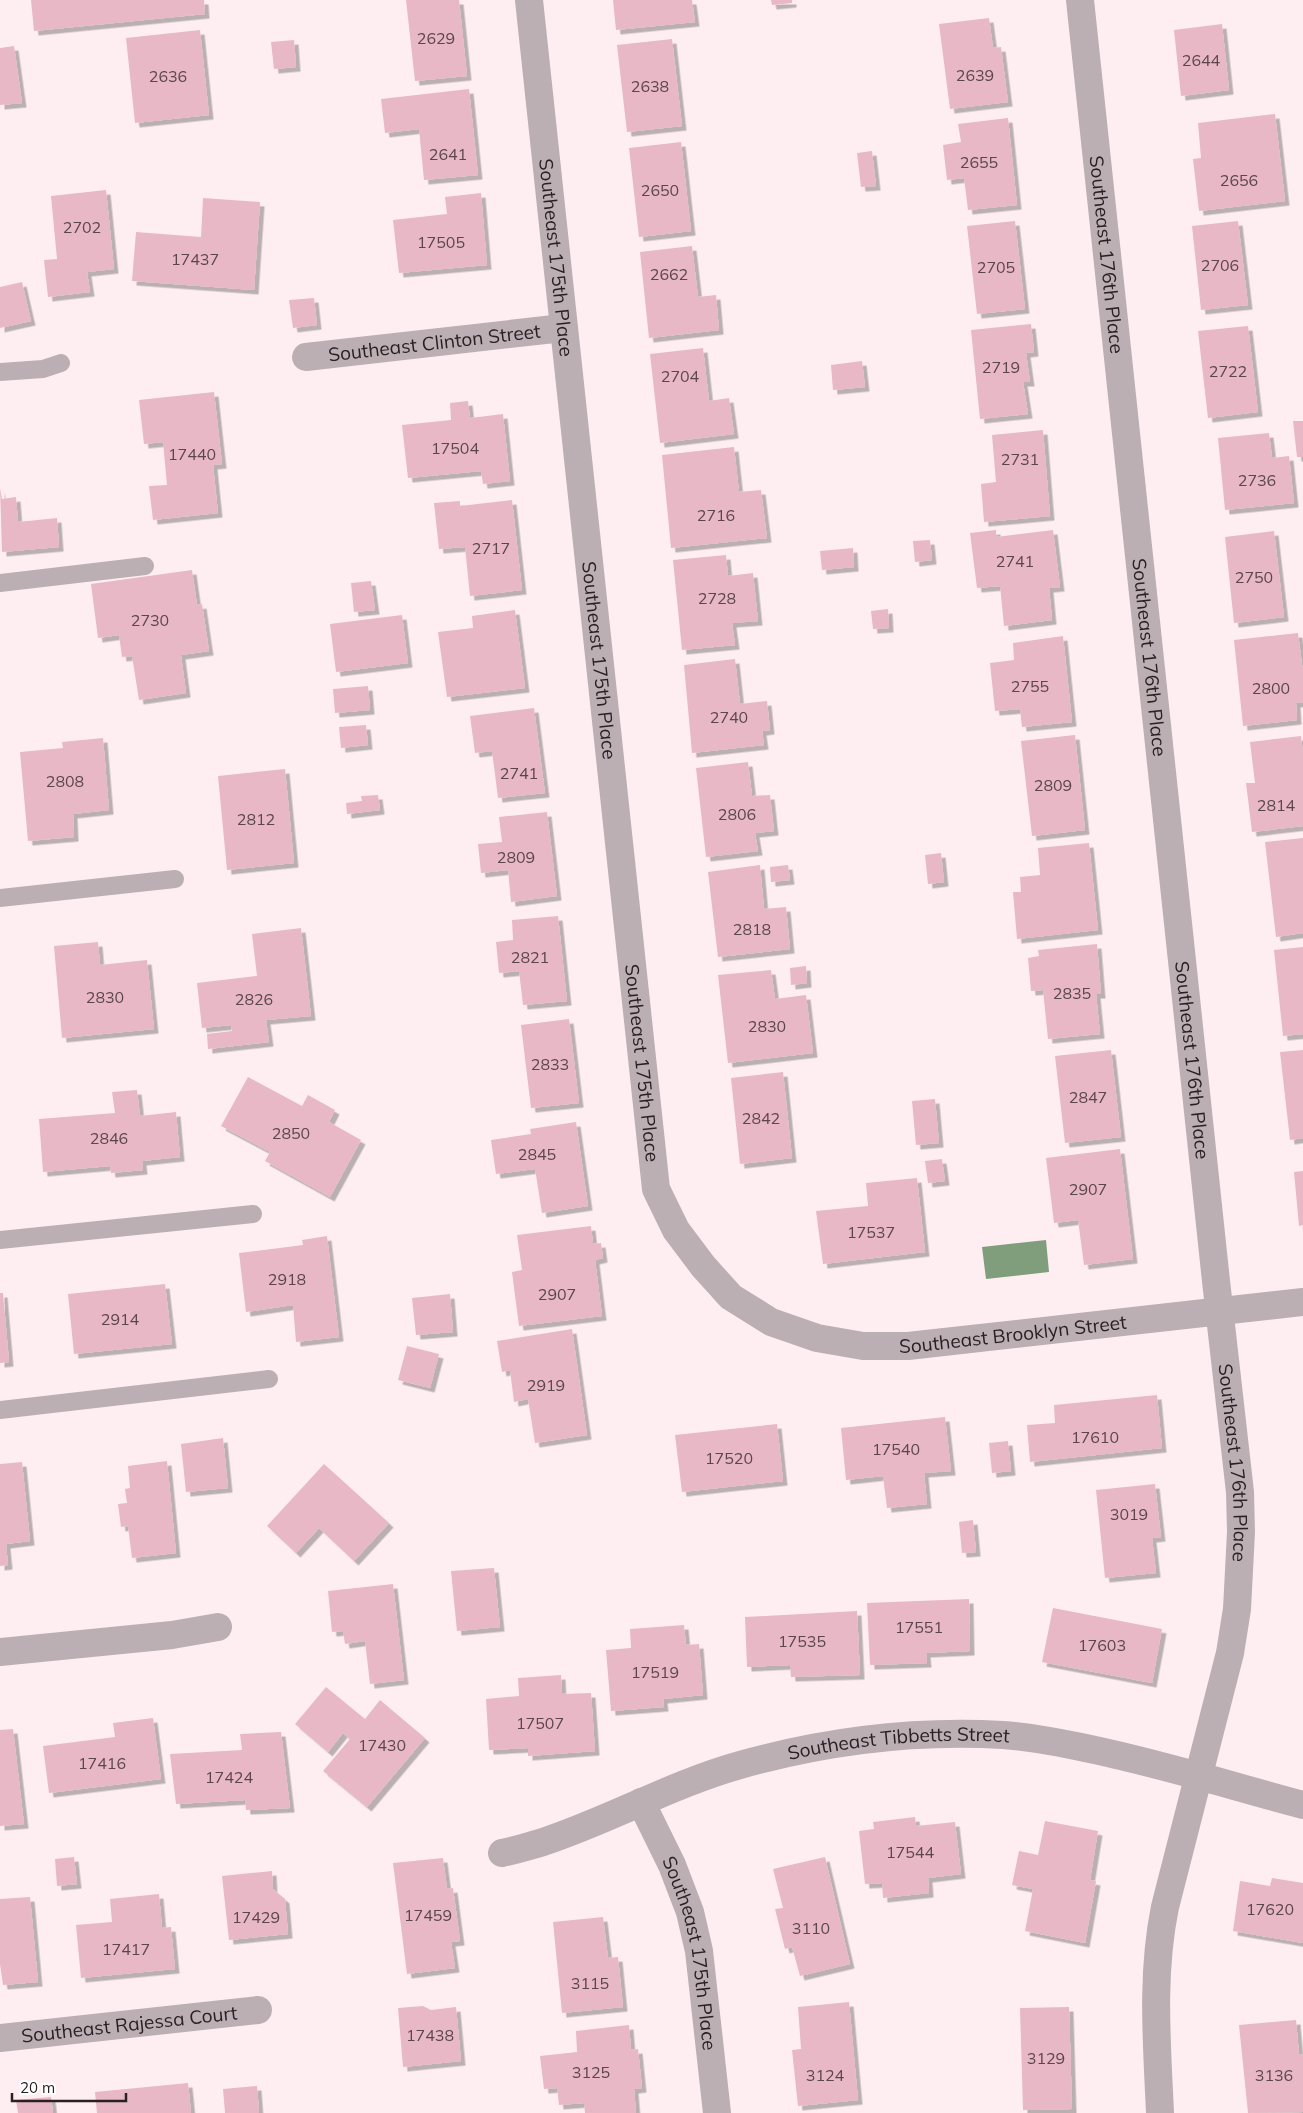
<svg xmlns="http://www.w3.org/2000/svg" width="1303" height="2113" font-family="Mulish,sans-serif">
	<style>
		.water { fill: #819e7c }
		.building { fill: #e8b8c7; filter: url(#shadow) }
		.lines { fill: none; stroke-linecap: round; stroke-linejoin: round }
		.service { stroke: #bbafb3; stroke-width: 18 }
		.minor { stroke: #bbafb3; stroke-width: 28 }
		.labels { text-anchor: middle; stroke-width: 4; stroke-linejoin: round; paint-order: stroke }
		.number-label { font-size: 16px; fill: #5a464c }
		.street-label { font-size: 19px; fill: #2a2023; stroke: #fff }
	</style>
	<defs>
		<filter id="shadow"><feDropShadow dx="4.5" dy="4.5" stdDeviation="0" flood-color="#0004"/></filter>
	</defs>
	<rect width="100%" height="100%" fill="#feeef2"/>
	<polygon class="water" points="1046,1240 1049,1272 986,1279 982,1247"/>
	<g class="building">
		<polygon points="31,0 204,0 205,14 34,31"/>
		<polygon points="406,0 459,0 467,76 415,81"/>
		<polygon points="613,0 692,0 695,22 616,30"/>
		<polygon points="771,0 792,0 792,3 772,5"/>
		<polygon points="989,18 993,48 1001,47 1008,102 950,109 939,24"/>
		<polygon points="1222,24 1229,90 1181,96 1174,30"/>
		<polygon points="200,30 209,115 135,123 126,38"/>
		<polygon points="672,39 682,126 627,132 617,45"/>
		<polygon points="294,40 296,67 274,69 271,42"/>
		<polygon points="14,46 22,103 0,105 0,48"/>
		<polygon points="469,89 478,175 424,180 419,129 385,133 381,99"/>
		<polygon points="1275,114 1285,201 1199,211 1193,159 1201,158 1198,123"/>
		<polygon points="1008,118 1017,205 968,210 964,178 947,180 943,145 961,142 958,124"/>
		<polygon points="681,142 691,231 639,237 629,148"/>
		<polygon points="872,151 876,186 861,187 857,153"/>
		<polygon points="106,190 114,269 87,272 90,292 48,297 44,260 57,259 51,196"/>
		<polygon points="481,193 487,265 399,273 393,220 447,214 445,197"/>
		<polygon points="203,198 260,202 254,290 132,281 136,232 201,237"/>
		<polygon points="1015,221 1025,309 977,314 967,226"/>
		<polygon points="1238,221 1248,305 1201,310 1192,226"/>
		<polygon points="692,246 698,297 716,295 719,330 649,338 640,252"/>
		<polygon points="22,282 31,321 0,328 0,287"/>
		<polygon points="314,298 317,325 293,328 289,300"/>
		<polygon points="1031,324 1034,352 1026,353 1030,382 1023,382 1028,414 980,419 971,330"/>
		<polygon points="1248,326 1258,412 1208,418 1198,331"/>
		<polygon points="703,348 709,401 729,398 734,434 660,443 650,354"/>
		<polygon points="862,361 865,387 833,390 831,365"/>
		<polygon points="214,392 222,464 213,465 218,513 153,520 149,486 167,485 163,442 144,444 139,400"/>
		<polygon points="468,401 470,418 503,414 510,481 483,484 481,471 408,478 402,425 451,420 450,403"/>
		<polygon points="1293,421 1303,421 1303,457 1297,457"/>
		<polygon points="1043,430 1050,516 984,522 981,484 996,482 992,435"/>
		<polygon points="1269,433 1272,458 1289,456 1294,503 1225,510 1218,438"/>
		<polygon points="734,447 739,492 761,490 767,538 671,548 662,455"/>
		<polygon points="0,488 2,499 16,497 18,522 57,518 59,547 2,552"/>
		<polygon points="512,500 522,590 470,596 465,547 439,549 434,503 460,501 460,506"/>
		<polygon points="996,530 996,537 1053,530 1060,587 1049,588 1052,620 1004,626 1000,586 977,588 970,533"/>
		<polygon points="1274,531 1284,617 1234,623 1225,537"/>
		<polygon points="930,540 932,560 915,562 913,541"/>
		<polygon points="853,548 854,567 822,570 820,551"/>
		<polygon points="726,555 728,576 753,573 758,621 732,623 735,645 682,650 673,560"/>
		<polygon points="192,570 197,605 202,604 209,651 181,655 186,693 139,700 132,656 122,657 119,635 98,638 91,584"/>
		<polygon points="371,581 375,610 354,612 351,583"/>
		<polygon points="888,609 889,628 873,629 871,611"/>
		<polygon points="515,610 525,688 447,697 438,632 473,628 472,616"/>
		<polygon points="402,615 408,663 336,672 330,624"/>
		<polygon points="1298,633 1303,673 1303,702 1296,703 1297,720 1243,726 1234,640"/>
		<polygon points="1063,636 1072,722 1022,727 1020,709 995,711 990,663 1014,660 1013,643"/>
		<polygon points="735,659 740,704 767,701 770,730 762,731 764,745 692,753 684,665"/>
		<polygon points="368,686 370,710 335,713 333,689"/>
		<polygon points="534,708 545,793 498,798 492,751 475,753 470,716"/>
		<polygon points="366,725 368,745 341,748 339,727"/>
		<polygon points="1075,735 1085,830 1032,836 1021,741"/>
		<polygon points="1301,736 1303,755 1303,826 1252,832 1246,783 1255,783 1250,742"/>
		<polygon points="103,738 109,810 73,814 74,837 28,841 20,752 63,748 62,742"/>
		<polygon points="748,762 752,796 770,795 774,831 755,833 758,851 706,857 696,768"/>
		<polygon points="285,769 294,863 227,870 218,776"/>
		<polygon points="378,795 380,810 347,814 346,803 362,801 361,796"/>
		<polygon points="547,812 557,896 511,902 508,870 481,873 478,844 502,842 499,817"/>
		<polygon points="1303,838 1303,933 1276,937 1265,842"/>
		<polygon points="1089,843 1098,930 1017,939 1013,892 1021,892 1020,877 1040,875 1038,848"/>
		<polygon points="941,853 944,882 928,884 925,855"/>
		<polygon points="760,865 764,909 786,907 790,949 718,957 708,872"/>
		<polygon points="788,865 790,880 771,882 770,867"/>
		<polygon points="558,916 567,1001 523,1005 519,971 499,973 496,942 513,940 512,920"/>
		<polygon points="301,928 311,1016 266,1020 269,1042 208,1049 207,1034 232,1031 231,1025 202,1028 197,983 257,976 252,934"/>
		<polygon points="98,942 100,965 147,960 154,1029 62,1038 54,946"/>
		<polygon points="1097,944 1101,994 1096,994 1100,1034 1048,1039 1043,990 1031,991 1028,958 1039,956 1038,950"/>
		<polygon points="1303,947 1303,1034 1283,1036 1274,950"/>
		<polygon points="806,966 807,983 791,985 790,968"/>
		<polygon points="771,970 775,999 806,995 813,1053 728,1063 718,975"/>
		<polygon points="569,1019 579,1103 531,1108 521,1025"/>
		<polygon points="1111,1050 1121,1137 1065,1143 1055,1056"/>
		<polygon points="1303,1050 1303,1138 1290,1140 1280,1052"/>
		<polygon points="783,1072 792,1158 740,1164 731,1078"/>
		<polygon points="248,1077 302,1106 308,1095 335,1110 329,1122 361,1140 330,1197 265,1161 270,1152 221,1126"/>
		<polygon points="137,1090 140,1116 176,1112 180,1157 142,1161 143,1170 111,1173 110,1166 43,1172 39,1119 115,1113 112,1092"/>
		<polygon points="935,1099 939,1143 916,1145 912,1101"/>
		<polygon points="576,1122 588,1206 542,1213 535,1169 496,1174 491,1140 531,1134 530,1129"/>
		<polygon points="1120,1149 1133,1259 1084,1265 1078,1220 1054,1223 1046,1158"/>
		<polygon points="942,1159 945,1181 928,1183 925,1161"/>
		<polygon points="1303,1171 1303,1225 1299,1226 1294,1172"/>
		<polygon points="917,1178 925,1252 823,1264 816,1211 868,1206 866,1183"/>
		<polygon points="591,1226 593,1244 601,1243 603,1258 595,1260 602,1316 519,1326 512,1272 522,1270 517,1235"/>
		<polygon points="327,1236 339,1337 296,1342 293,1305 246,1312 239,1253 303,1245 302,1240"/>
		<polygon points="165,1284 172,1344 74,1354 68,1294"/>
		<polygon points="0,1293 3,1293 9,1362 0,1363"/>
		<polygon points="450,1294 453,1332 416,1335 412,1298"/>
		<polygon points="572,1329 587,1435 535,1443 528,1399 514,1402 510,1370 502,1372 497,1341"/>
		<polygon points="407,1346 439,1354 430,1388 398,1380"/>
		<polygon points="1157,1395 1162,1448 1030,1462 1027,1425 1055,1423 1054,1405"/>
		<polygon points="945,1417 951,1471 924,1473 927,1504 887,1508 883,1476 846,1480 841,1428"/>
		<polygon points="777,1424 783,1481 682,1492 675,1435"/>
		<polygon points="223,1438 228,1488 186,1492 181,1444"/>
		<polygon points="1008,1441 1011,1471 992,1473 989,1443"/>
		<polygon points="167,1461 176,1553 132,1558 128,1526 121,1527 118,1504 127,1503 125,1489 130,1488 128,1466"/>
		<polygon points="22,1462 30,1541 6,1544 8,1565 0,1566 0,1464"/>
		<polygon points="324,1464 389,1523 354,1561 319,1528 296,1553 267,1526"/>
		<polygon points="1155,1484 1161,1537 1152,1538 1156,1573 1105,1578 1096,1490"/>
		<polygon points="973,1520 976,1552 962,1553 959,1522"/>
		<polygon points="494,1568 500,1627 457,1631 451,1571"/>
		<polygon points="393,1584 404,1680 370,1684 365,1641 345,1644 343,1631 332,1632 328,1591"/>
		<polygon points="969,1599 970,1651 926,1653 927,1663 870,1665 867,1603"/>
		<polygon points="1053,1608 1162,1629 1152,1683 1042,1662"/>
		<polygon points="857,1611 860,1675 791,1677 790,1665 747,1667 745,1617"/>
		<polygon points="684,1625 686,1645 699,1644 703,1695 663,1699 664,1707 611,1711 606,1650 631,1648 630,1629"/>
		<polygon points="561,1675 562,1694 591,1693 595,1751 528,1756 528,1748 489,1750 486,1699 519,1696 518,1678"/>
		<polygon points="326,1687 365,1719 380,1700 425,1738 367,1807 323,1771 350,1739 343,1733 328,1752 295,1724"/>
		<polygon points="153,1718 161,1779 49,1793 43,1746 115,1737 113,1723"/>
		<polygon points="13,1729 24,1824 0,1826 0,1730"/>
		<polygon points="281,1732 290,1808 246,1810 245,1800 176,1804 170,1754 242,1750 240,1734"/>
		<polygon points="915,1817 916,1826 955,1822 961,1874 928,1878 929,1893 883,1898 882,1883 865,1884 859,1831 874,1829 873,1822"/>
		<polygon points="1045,1821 1098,1831 1090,1880 1096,1881 1085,1943 1025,1931 1033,1889 1012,1885 1019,1851 1038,1855"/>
		<polygon points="74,1857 77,1884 57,1886 55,1859"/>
		<polygon points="825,1857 850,1964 800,1976 792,1947 785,1949 775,1909 783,1908 773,1869"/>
		<polygon points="443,1858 447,1889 453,1888 460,1941 451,1942 455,1968 407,1974 393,1863"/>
		<polygon points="272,1871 273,1889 285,1899 288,1934 229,1940 222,1876"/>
		<polygon points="1272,1878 1303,1883 1303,1943 1233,1931 1240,1881 1270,1886"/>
		<polygon points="159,1894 162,1928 171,1927 175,1969 81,1978 76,1925 112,1922 110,1899"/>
		<polygon points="30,1897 38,1982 3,1985 0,1964 0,1899"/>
		<polygon points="603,1917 608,1958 618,1957 623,2007 562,2013 553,1922"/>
		<polygon points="849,2002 858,2100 798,2106 792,2050 801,2049 798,2007"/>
		<polygon points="423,2006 431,2010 456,2007 461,2061 403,2067 398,2008"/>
		<polygon points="1069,2007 1072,2109 1023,2110 1020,2008"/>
		<polygon points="1296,2020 1299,2055 1303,2054 1303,2112 1248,2113 1239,2025"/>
		<polygon points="629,2025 631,2050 638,2049 642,2088 634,2089 636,2113 585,2113 584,2103 559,2105 557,2088 544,2089 540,2056 577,2052 576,2031"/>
		<polygon points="188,2083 191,2113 97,2113 95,2092"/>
		<polygon points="257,2086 259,2113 225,2113 223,2089"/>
		<polygon points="51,2097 53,2113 18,2113 16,2100"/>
	</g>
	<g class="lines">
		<g class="service">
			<polyline points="0,372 43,369 61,363"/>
			<polyline points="0,583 145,566"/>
			<polyline points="0,898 175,879"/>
			<polyline points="0,1240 253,1214"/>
			<polyline points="0,1410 269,1379"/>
		</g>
		<g class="minor">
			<path id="s1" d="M529,0L656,1189L676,1230L703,1266L731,1297L771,1322L817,1338L863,1346H908L1303,1302"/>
			<path id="s2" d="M1080,0L1216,1281L1240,1492L1241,1532L1237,1609L1230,1653L1165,1907C1151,1975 1157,2044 1160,2113"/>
			<path id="s3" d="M306,357L563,328"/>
			<polyline points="0,1652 172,1635 218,1627"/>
			<path id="s4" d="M641,1802L672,1865L690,1912L699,1951L717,2113"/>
			<path id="s5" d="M502,1853C516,1850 529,1846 543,1842C610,1820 672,1784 740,1765C826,1741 914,1730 1003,1735C1032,1737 1062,1743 1090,1749C1162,1764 1232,1786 1303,1805"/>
			<path id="s6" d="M0,2038L258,2010"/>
		</g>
	</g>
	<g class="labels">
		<g class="number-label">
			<text x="436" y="44">2629</text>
			<text x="1201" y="66">2644</text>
			<text x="975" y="81">2639</text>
			<text x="168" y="82">2636</text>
			<text x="650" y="92">2638</text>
			<text x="448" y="160">2641</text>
			<text x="979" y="168">2655</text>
			<text x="1239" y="186">2656</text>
			<text x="660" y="196">2650</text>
			<text x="82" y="233">2702</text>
			<text x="441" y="248">17505</text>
			<text x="195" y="265">17437</text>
			<text x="1220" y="271">2706</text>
			<text x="996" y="273">2705</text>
			<text x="669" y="280">2662</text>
			<text x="1001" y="373">2719</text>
			<text x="1228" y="377">2722</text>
			<text x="680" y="382">2704</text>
			<text x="455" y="454">17504</text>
			<text x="192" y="460">17440</text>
			<text x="1020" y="465">2731</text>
			<text x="1257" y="486">2736</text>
			<text x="716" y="521">2716</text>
			<text x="491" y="554">2717</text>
			<text x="1015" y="567">2741</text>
			<text x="1254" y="583">2750</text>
			<text x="717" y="604">2728</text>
			<text x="150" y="626">2730</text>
			<text x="1030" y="692">2755</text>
			<text x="1271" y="694">2800</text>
			<text x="729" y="723">2740</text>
			<text x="519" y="779">2741</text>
			<text x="65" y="787">2808</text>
			<text x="1053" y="791">2809</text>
			<text x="1276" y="811">2814</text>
			<text x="737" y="820">2806</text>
			<text x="256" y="825">2812</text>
			<text x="516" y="863">2809</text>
			<text x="752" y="935">2818</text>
			<text x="530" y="963">2821</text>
			<text x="1072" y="999">2835</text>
			<text x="105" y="1003">2830</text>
			<text x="254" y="1005">2826</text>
			<text x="767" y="1032">2830</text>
			<text x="550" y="1070">2833</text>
			<text x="1088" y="1103">2847</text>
			<text x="761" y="1124">2842</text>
			<text x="291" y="1139">2850</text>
			<text x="109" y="1144">2846</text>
			<text x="537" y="1160">2845</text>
			<text x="1088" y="1195">2907</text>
			<text x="871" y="1238">17537</text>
			<text x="287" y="1285">2918</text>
			<text x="557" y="1300">2907</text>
			<text x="120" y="1325">2914</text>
			<text x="546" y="1391">2919</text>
			<text x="1095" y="1443">17610</text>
			<text x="896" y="1455">17540</text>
			<text x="729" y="1464">17520</text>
			<text x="1129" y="1520">3019</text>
			<text x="919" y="1633">17551</text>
			<text x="802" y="1647">17535</text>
			<text x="1102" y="1651">17603</text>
			<text x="655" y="1678">17519</text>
			<text x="540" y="1729">17507</text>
			<text x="382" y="1751">17430</text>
			<text x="102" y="1769">17416</text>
			<text x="229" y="1783">17424</text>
			<text x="910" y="1858">17544</text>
			<text x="1270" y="1915">17620</text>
			<text x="428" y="1921">17459</text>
			<text x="256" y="1923">17429</text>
			<text x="811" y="1934">3110</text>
			<text x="126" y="1955">17417</text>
			<text x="590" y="1989">3115</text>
			<text x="430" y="2041">17438</text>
			<text x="1046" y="2064">3129</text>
			<text x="591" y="2078">3125</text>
			<text x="825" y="2081">3124</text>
			<text x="1274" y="2081">3136</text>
		</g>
		<g class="street-label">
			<text dy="7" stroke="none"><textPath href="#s2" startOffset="256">Southeast 176th Place</textPath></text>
			<text dy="7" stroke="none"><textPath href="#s1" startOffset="259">Southeast 175th Place</textPath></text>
			<text dy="7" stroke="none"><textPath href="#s3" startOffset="129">Southeast Clinton Street</textPath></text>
			<text dy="7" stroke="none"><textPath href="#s2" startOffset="661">Southeast 176th Place</textPath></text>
			<text dy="7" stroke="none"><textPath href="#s1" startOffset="664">Southeast 175th Place</textPath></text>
			<text dy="7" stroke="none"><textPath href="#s2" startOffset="1066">Southeast 176th Place</textPath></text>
			<text dy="7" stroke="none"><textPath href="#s1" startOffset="1069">Southeast 175th Place</textPath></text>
			<text dy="7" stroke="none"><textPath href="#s1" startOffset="1621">Southeast Brooklyn Street</textPath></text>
			<text dy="7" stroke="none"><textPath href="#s2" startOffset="1471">Southeast 176th Place</textPath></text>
			<text dy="7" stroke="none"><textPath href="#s5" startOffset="415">Southeast Tibbetts Street</textPath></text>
			<text dy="7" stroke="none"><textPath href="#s4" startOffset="161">Southeast 175th Place</textPath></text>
			<text dy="7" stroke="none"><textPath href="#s6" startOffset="130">Southeast Rajessa Court</textPath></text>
		</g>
	</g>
	<path d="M12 2093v8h114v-8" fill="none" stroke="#2a2023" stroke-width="2.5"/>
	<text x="20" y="2093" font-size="15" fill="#2a2023" stroke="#ffffff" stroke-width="4" paint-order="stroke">20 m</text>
</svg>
